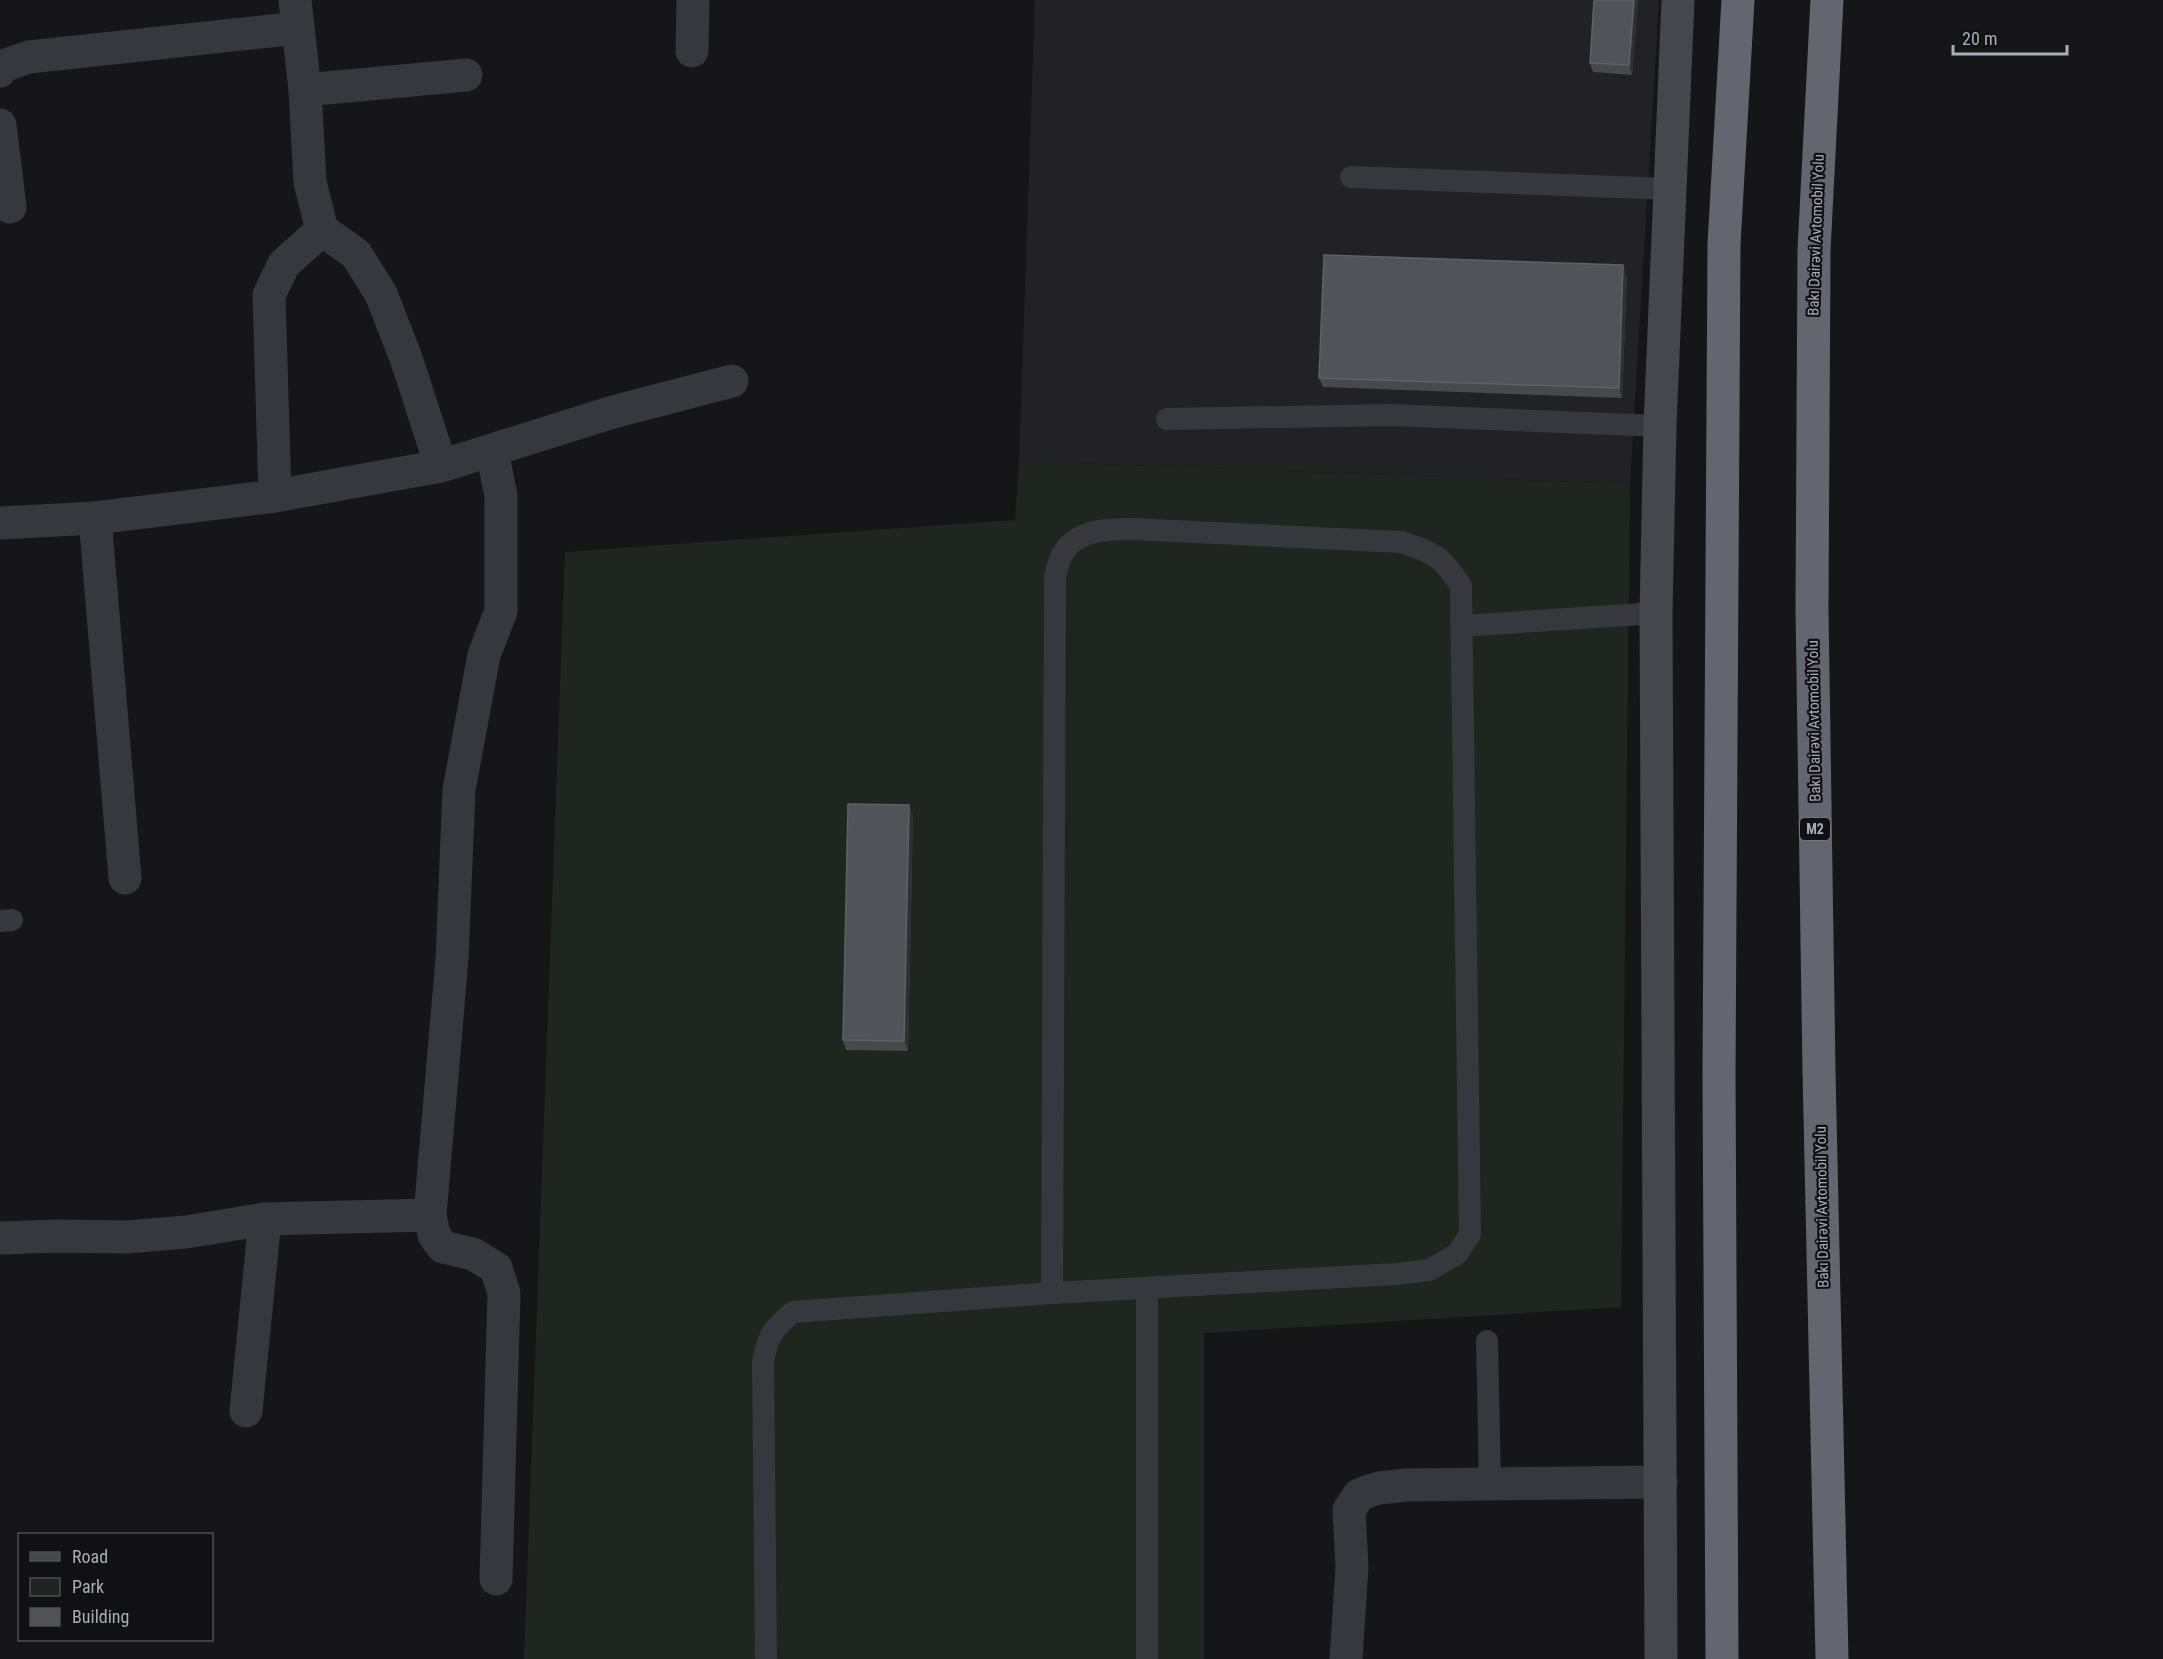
<svg xmlns="http://www.w3.org/2000/svg" width="2163" height="1659" font-family="'Roboto Condensed',sans-serif">
	<style>
		.built { fill: #222225 }
		.green { fill: #1e261f }
		.lines { fill: none; stroke-linecap: round; stroke-linejoin: round }
		.service { stroke: #37383d; stroke-width: 22 }
		.minor { stroke: #37383d; stroke-width: 33 }
		.secondary { stroke: #45474d; stroke-width: 33 }
		.motorway { stroke: #63666e; stroke-width: 33 }
		.wall { fill: #47494d }
		.shaded-wall { fill: #2f3033 }
		.building { fill: #525359; stroke: #5f6168; stroke-width: 1.5 }
		.labels { text-anchor: middle; stroke-width: 4.5; stroke-linejoin: round; paint-order: stroke }
		.shield { fill: #111113; stroke: #7b7e86; stroke-width: 1.5 }
		.shield-label { font-size: 14px; font-weight: bold; fill: #a8adb8 }
		.street-label { font-size: 15px; fill: #a8adb8; stroke: #111113 }
	</style>
	<rect width="100%" height="100%" fill="#161618"/>
	<polygon class="built" points="1035,0 1659,0 1630,484 1019,461"/>
	<polygon class="green" points="1019,461 1630,484 1621,1307 1204,1333 1204,1659 524,1659 565,552 1015,520"/>
	<g class="lines">
		<g class="service">
			<polyline points="1351,177 1669,189"/>
			<polyline points="1167,419 1390,415 1660,426"/>
			<polyline points="1462,626 1656,613"/>
			<polyline points="0,921 12,920"/>
			<polyline points="1147,1288 1147,1659"/>
			<polyline points="1487,1341 1490,1484"/>
			<path d="M766,1659L763,1362C768,1335 772,1330 793,1312L1052,1293L1396,1274L1429,1270L1457,1254L1470,1234L1461,586C1442,556 1434,553 1401,542L1133,529C1108,529 1078,529 1063,553C1059,560 1057,569 1055,576L1052,1293"/>
		</g>
		<g class="minor">
			<polyline points="295,0 305,90 310,182 322,230 356,254 381,294 406,358 441,466"/>
			<polyline points="692,51 693,0"/>
			<polyline points="0,71 3,66 29,57 298,28"/>
			<polyline points="305,90 466,75"/>
			<polyline points="0,125 10,207"/>
			<polyline points="275,496 269,295 284,264 322,230"/>
			<polyline points="95,518 125,878"/>
			<polyline points="0,523 95,518 275,496 441,466 613,412 732,381"/>
			<polyline points="430,1215 452,959 459,790 484,655 501,611 501,496 492,451"/>
			<polyline points="0,1238 58,1236 126,1237 186,1232 265,1219 430,1215 434,1235 443,1247 473,1254 496,1268 504,1293 496,1579"/>
			<polyline points="246,1411 265,1219"/>
			<polyline points="1346,1659 1352,1567 1349,1510 1359,1495 1369,1491 1379,1488 1406,1485 1661,1482"/>
		</g>
		<polyline class="secondary" points="1661,1659 1656,613 1660,426 1678,0"/>
		<g class="motorway">
			<polyline points="1827,0 1814,250 1812,608 1819,1071 1832,1659"/>
			<polyline points="1722,1659 1719,1075 1724,244 1738,0"/>
		</g>
	</g>
	<g class="wall">
		<polygon points="1638,0 1632,75 1593,72 1590,63"/>
		<polygon points="1627,275 1622,398 1323,387 1319,378"/>
		<polygon points="909,805 913,815 908,1051 846,1050 843,1040"/>
	</g>
	<g class="shaded-wall">
		<polygon points="1634,0 1638,0 1632,75 1629,65"/>
		<polygon points="1623,265 1627,275 1622,398 1619,388"/>
		<polygon points="909,805 913,815 908,1051 904,1041"/>
	</g>
	<g class="building">
		<polygon points="1594,0 1634,0 1629,65 1590,63"/>
		<polygon points="1324,255 1623,265 1619,388 1319,378"/>
		<polygon points="848,804 909,805 904,1041 843,1040"/>
	</g>
	<g class="labels">
		<rect class="shield" x="1800" y="818" width="30" height="22" rx="4.5"/>
		<g class="shield-label">
			<text x="1815" y="834">M2</text>
		</g>
		<g class="street-label">
			<text transform="translate(1816 235) rotate(-88)" y="5">Bakı Dairəvi Avtomobil Yolu</text>
			<text transform="translate(1814 721) rotate(-91)" y="5">Bakı Dairəvi Avtomobil Yolu</text>
			<text transform="translate(1822 1207) rotate(-91)" y="5">Bakı Dairəvi Avtomobil Yolu</text>
		</g>
	</g>
	<rect x="18" y="1533" width="195" height="108" fill="#111113" stroke="#4d4f55" stroke-width="1.5"/>
	<rect x="30" y="1552" width="30" height="9" fill="#45474d" stroke="#4d4f55" stroke-width="1.5"/>
	<text x="72" y="1563" font-size="18" fill="#a8adb8">Road</text>
	<rect x="30" y="1578" width="30" height="18" fill="#1e261f" stroke="#4d4f55" stroke-width="1.5"/>
	<text x="72" y="1593" font-size="18" fill="#a8adb8">Park</text>
	<rect x="30" y="1608" width="30" height="18" fill="#525359" stroke="#4d4f55" stroke-width="1.5"/>
	<text x="72" y="1623" font-size="18" fill="#a8adb8">Building</text>
	<path d="M1953 45v9h114v-9" fill="none" stroke="#a8adb8" stroke-width="3"/>
	<text x="1962" y="45" font-size="18" fill="#a8adb8" stroke="#111113" stroke-width="4.5" paint-order="stroke">20 m</text>
</svg>
